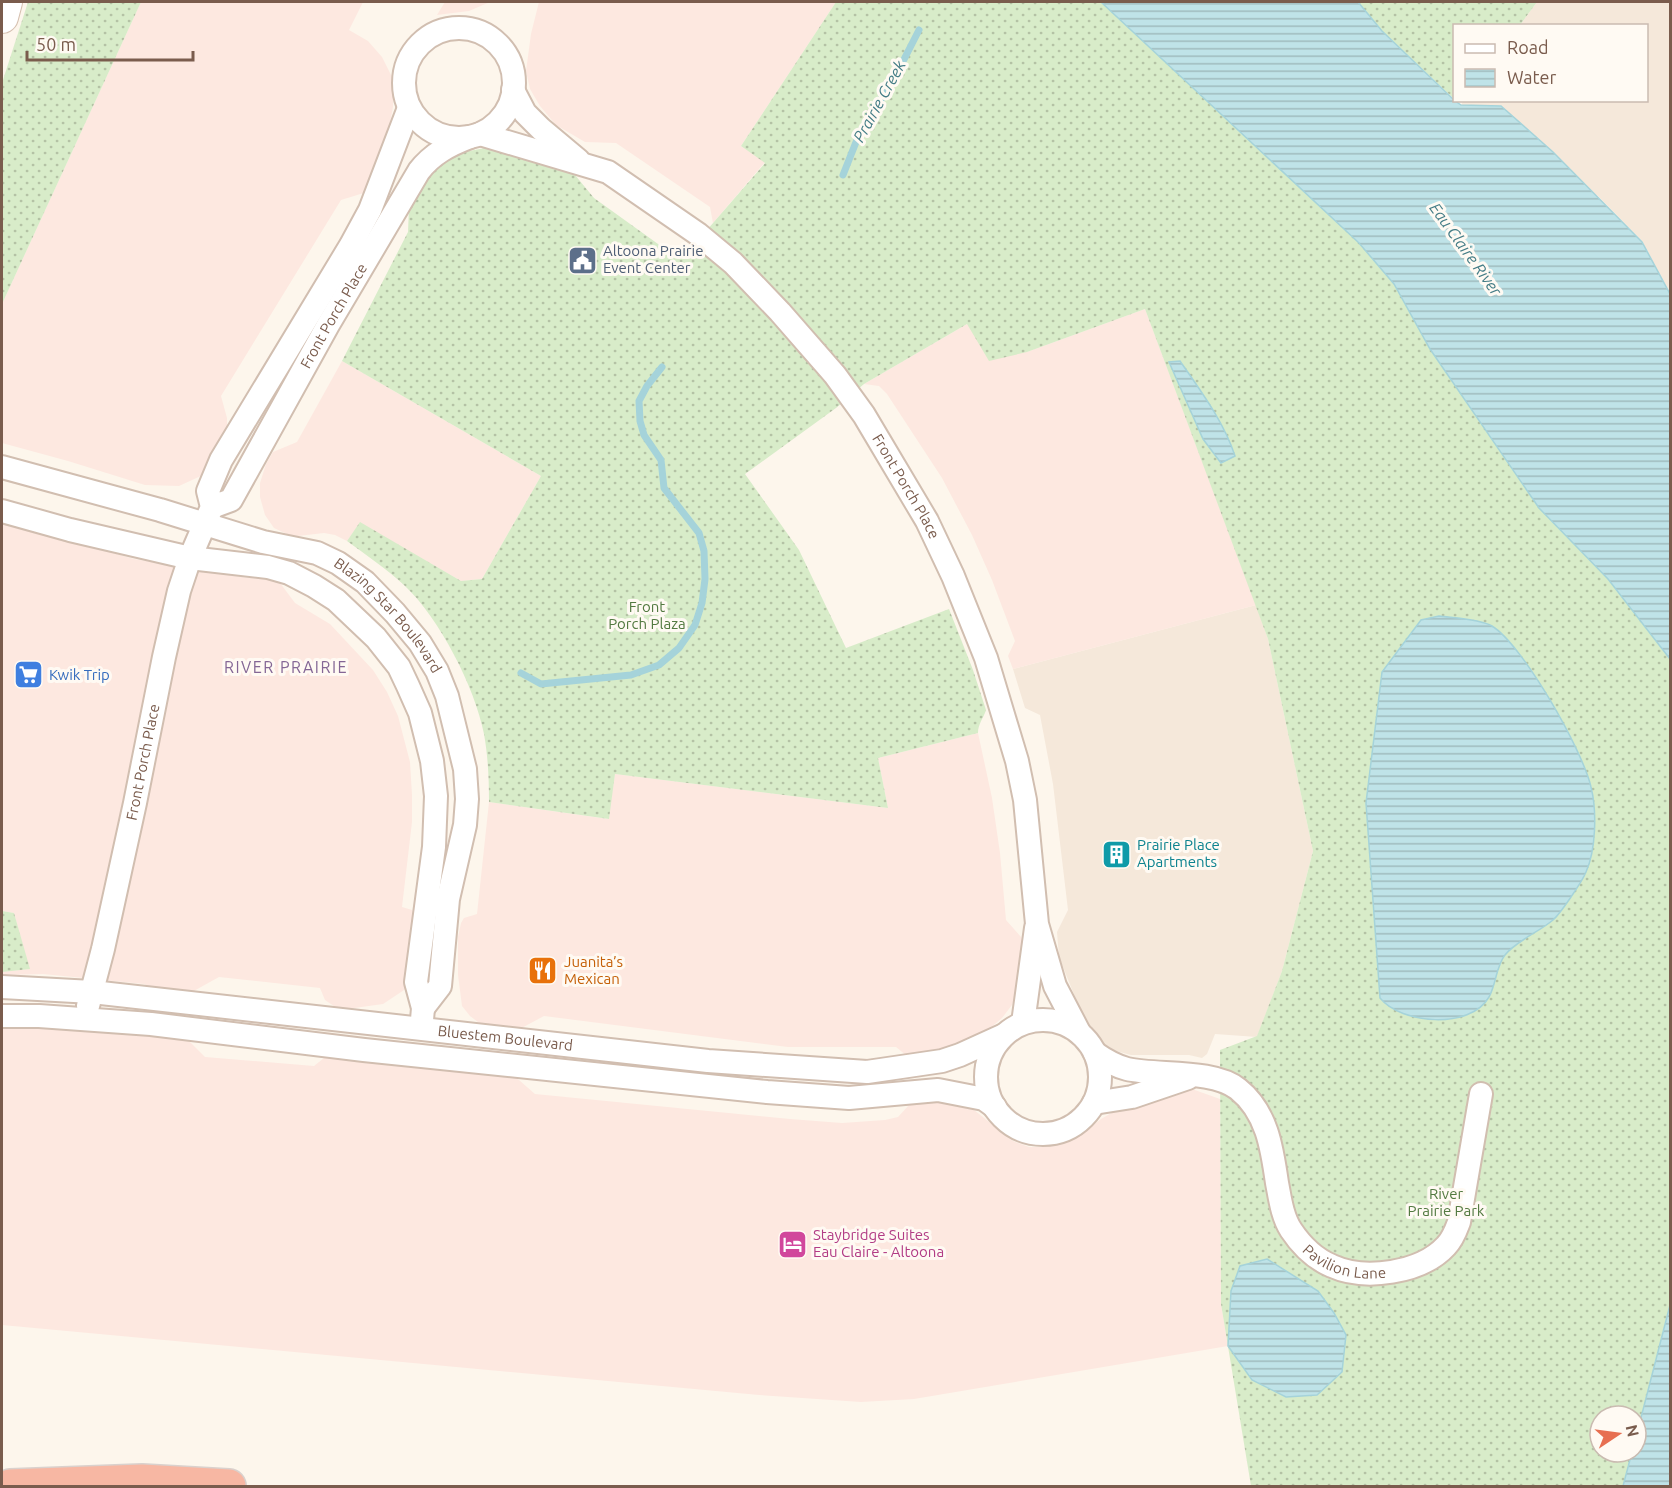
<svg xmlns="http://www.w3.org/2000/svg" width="1672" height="1488" font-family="Ubuntu,sans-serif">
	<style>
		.residential { fill: #f5e8da }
		.commercial { fill: #fde8e0 }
		.grass { fill: url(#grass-dots) }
		.water { fill: url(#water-rules); stroke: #a5d3da; stroke-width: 1.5 }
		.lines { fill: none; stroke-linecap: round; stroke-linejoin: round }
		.stream { stroke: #a5d3da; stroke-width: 7 }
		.street-casing { stroke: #d1beb0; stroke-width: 26 }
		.secondary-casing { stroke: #d6c0b0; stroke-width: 34 }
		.highway-casing { stroke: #dad1cd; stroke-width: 36 }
		.street { stroke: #fff; stroke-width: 22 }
		.secondary { stroke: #fff; stroke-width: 32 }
		.highway { stroke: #f7b7a3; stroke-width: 33 }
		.labels { text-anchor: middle; stroke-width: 6; stroke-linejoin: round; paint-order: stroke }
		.service-label { font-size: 15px; fill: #4e5e75; stroke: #fffaf3; text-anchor: start }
		.street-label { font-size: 15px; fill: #7a5c4d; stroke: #fffaf3 }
		.park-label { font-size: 15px; fill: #537a41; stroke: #fffaf3 }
		.shop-label { font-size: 15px; fill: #366cbe; stroke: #fffaf3; text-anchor: start }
		.culture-label { font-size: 15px; fill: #0d838f; stroke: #fffaf3; text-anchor: start }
		.food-label { font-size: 15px; fill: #c56008; stroke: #fffaf3; text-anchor: start }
		.hotel-label { font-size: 15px; fill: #b23c85; stroke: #fffaf3; text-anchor: start }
		.water-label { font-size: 16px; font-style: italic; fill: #437c86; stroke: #fffaf3 }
		.neighbourhood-label { font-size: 16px; letter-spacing: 1.5px; fill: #846695; stroke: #fffaf3 }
	</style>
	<defs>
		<pattern id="grass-dots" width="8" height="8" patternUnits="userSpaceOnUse" patternTransform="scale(1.5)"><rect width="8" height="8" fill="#d8ecc9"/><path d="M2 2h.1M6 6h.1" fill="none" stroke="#b4c2a5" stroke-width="1.8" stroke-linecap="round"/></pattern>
		<pattern id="water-rules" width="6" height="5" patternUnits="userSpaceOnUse" patternTransform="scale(1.5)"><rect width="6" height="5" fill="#bfe3e8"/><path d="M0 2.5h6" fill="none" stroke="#a0bbbe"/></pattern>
	</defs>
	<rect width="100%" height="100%" fill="#fdf6ec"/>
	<g class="residential">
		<polygon points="1537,2 1670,2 1670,294 1642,241 1598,196 1461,105 1464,100 1646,100 1646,26 1520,25"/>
		<polygon points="1256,605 1268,639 1313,851 1282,971 1257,1037 1215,1034 1207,1054 1202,1058 1189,1055 1131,1055 1116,1051 1105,1044 1091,1028 1077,1002 1059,957 1057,932 1068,910 1053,784 1040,715 1025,708 1013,669"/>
	</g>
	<g class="commercial">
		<polygon points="141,2 363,2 349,30 368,41 382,57 391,75 393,88 393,107 389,128 379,162 367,192 341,200 221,396 227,418 227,429 203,475 179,486 145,485 68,461 2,443 2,304"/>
		<polygon points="445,2 490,2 469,11 437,15"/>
		<polygon points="539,2 836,2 741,146 765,162 713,223 710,207 616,143 585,142 556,125 540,106 530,89 526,71 531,34"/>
		<polygon points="1145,309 1256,605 1013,669 1008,656 1015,641 992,580 972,535 942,478 887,394 879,386 864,384 967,324 1027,352"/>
		<polygon points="342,361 541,476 482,579 461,581 360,523 347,541 335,535 324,533 298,536 289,535 274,528 265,515 260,497 260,483 266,464 273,452 297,442"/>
		<polygon points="2,521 134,559 242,577 272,580 280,583 295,603 330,624 373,670 387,692 398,716 410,762 412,795 412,822 402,907 412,910 417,917 408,984 404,990 383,1004 340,1010 325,1000 320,988 219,977 192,992 156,989 144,984 43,974 2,975 2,972 29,969 14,913 2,911"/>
		<polygon points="978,733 992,798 1000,853 1006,920 1021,937 1023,949 1016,993 1012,1005 1002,1018 988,1030 965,1041 935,1051 907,1056 896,1047 788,1047 544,1016 516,1031 482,1025 470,1016 462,1006 458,975 458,937 461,923 464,918 477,914 489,802 608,819 615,774 888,808 878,758"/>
		<polygon points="2,1025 184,1036 205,1057 314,1066 329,1054 511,1073 535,1094 790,1119 842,1123 885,1120 898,1117 909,1105 919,1101 959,1104 969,1106 1013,1141 1029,1147 1044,1147 1061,1143 1080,1135 1101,1119 1120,1108 1152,1097 1192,1089 1220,1099 1221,1304 1228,1346 914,1399 861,1402 759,1395 2,1325"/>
	</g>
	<g class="grass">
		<polygon points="28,2 141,2 2,304 2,83"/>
		<path d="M836,2H1101L1359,243L1394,284L1430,349L1539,508L1608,579L1670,659V1305L1636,1437V1416H1600V1452H1632L1623,1486H1251L1221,1304L1220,1050L1257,1036L1282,971L1313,851L1268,639L1145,309L1027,352L989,361L967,324L864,384L836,408L745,474L799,550L846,648L949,609L973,670L986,710C983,719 978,724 978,733L878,758L888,808L615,774L609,819L489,802C489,779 488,756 484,734C475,687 439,618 405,586C387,569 366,555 347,541L360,522L461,581L482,579L541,476L342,361L408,232L409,207L413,196L440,162L453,154L485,148L499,149L551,162L575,175L594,198L665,249L674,252L687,253L765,163L741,146Z"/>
		<polygon points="1358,2 1537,2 1520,25 1454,26 1454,99 1382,31"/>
		<polygon points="2,911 14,913 30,969 2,972"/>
	</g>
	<g class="water">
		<polygon points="1101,2 1358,2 1382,31 1454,100 1461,105 1501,106 1553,152 1642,242 1670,294 1670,659 1608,579 1539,508 1430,349 1394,284 1359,243"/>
		<path d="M1180,361C1200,390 1224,422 1235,456L1221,463L1203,439L1169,362Z"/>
		<path d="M1439,616C1454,618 1480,619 1492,626C1523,645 1583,751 1591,787C1597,811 1596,850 1586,872C1582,882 1560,914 1553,920C1539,932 1516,941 1505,955C1496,966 1496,985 1489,997C1470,1030 1401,1024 1380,998L1366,803L1382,672L1421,620Z"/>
		<polygon points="1267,1259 1318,1291 1334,1313 1346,1335 1342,1372 1317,1395 1286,1397 1252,1380 1228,1346 1231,1291 1240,1266"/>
		<polygon points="1670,1305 1670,1486 1623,1486 1632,1452 1636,1452 1636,1437"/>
	</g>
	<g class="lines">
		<g class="stream">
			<polyline points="843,175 860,132 894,79 919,30"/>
			<polyline points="521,673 541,684 631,675 659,665 679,648 695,625 702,603 705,579 704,551 699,533 664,488 661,460 644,435 640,421 639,401 647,386 662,367"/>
		</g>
		<defs>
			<g id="street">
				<circle cx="459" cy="83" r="55"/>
				<polyline points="513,90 525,113 541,129 578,160"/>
				<path id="s1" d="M480,134L608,172L698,234L733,263L780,312L835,375L864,415L927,521L953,576L986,658L1017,761L1025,800L1037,924L1055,986L1079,1032"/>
				<path id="s2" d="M2,467L160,510L263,542L317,553L338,563L365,582L395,613L420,643L437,671L447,696L465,769L467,799L465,825L448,899L440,986L423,1008"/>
				<path id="s3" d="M212,507L231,500L328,325L419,171C432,154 449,145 470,137"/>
				<polyline points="2,511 70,530 190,558 268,567 289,573 314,586 336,600 376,638 399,667 408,686 420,713 432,761 436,796 434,847 416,982 423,1008 422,1020"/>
				<path id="s4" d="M2,987L92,992L708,1061L867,1072L942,1061L960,1055L1004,1035"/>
				<path id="s5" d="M88,1006L103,949L135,803L164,657L179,591L190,558L212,507L208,491L221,460L351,245L370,210L409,108"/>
				<polyline points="2,1016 39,1016 151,1024 364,1050 767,1092 849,1098 938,1090 984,1099 995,1107"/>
				<circle cx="1043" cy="1077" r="57"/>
				<polyline points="1023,1023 1036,928"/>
				<path id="s6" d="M1095,1053C1105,1060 1115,1066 1127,1069C1157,1076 1213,1069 1238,1089C1267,1112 1272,1148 1277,1183C1280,1198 1282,1216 1291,1230C1301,1245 1315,1259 1332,1266C1365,1281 1421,1273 1446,1246C1453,1239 1456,1230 1459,1222L1481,1094"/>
				<polyline points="1094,1103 1132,1097 1188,1078"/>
			</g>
			<polyline id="secondary" points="2,17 6,2"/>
			<polyline id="highway" points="10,1486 142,1481 229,1486"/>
		</defs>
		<use href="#street" class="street-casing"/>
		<use href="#secondary" class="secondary-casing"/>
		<use href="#highway" class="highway-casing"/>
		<use href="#street" class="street"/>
		<use href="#secondary" class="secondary"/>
		<use href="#highway" class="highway"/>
	</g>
	<defs>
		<symbol id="civic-square" viewBox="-11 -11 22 22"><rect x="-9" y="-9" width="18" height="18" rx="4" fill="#5c6f8a" stroke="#fffaf3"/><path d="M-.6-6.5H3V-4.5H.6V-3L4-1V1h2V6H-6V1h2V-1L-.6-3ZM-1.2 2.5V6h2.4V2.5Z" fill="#fff"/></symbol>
		<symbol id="supermarket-square" viewBox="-11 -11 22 22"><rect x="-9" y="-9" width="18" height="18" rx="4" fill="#3f7fe0" stroke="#fffaf3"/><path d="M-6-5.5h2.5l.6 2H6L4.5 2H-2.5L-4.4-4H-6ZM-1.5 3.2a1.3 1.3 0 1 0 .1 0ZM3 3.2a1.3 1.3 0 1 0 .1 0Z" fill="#fff"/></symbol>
		<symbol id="building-square" viewBox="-11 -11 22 22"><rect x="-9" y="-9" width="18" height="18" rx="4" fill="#0f9aa8" stroke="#fffaf3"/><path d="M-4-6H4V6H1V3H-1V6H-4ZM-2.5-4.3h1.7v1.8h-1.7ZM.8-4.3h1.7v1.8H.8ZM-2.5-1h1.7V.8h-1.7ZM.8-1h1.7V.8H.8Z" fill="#fff"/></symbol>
		<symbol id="restaurant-square" viewBox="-11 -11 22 22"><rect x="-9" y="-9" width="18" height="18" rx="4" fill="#e8710a" stroke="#fffaf3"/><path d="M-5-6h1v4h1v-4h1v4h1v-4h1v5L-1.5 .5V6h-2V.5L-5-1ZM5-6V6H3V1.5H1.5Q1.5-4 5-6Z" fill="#fff"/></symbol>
		<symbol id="hotel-square" viewBox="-11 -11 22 22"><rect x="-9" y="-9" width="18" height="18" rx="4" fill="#d1479c" stroke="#fffaf3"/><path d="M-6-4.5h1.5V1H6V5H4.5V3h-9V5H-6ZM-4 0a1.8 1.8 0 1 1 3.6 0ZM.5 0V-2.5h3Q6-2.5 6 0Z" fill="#fff"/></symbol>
	</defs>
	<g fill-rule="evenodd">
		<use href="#civic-square" x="566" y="244" width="33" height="33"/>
		<use href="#supermarket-square" x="12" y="658" width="33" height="33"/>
		<use href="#building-square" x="1100" y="838" width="33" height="33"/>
		<use href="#restaurant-square" x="526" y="954" width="33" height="33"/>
		<use href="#hotel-square" x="776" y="1228" width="33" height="33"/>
	</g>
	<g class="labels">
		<g class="service-label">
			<text x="603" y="256">Altoona Prairie<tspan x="603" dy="17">Event Center</tspan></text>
		</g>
		<g class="street-label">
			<text dy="5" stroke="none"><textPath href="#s3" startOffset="231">Front Porch Place</textPath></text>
			<text dy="5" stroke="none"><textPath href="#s1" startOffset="572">Front Porch Place</textPath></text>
			<text dy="5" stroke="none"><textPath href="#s2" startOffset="423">Blazing Star Boulevard</textPath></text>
			<text dy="5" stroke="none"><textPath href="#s5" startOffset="250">Front Porch Place</textPath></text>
			<text dy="5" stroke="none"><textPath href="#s4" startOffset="506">Bluestem Boulevard</textPath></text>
			<text dy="5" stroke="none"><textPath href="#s6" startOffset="370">Pavilion Lane</textPath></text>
		</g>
		<g class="park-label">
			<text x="647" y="612">Front<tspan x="647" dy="17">Porch Plaza</tspan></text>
			<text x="1446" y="1199">River<tspan x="1446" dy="17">Prairie Park</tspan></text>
		</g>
		<g class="shop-label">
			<text x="49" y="680">Kwik Trip</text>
		</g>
		<g class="culture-label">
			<text x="1137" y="850">Prairie Place<tspan x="1137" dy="17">Apartments</tspan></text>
		</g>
		<g class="food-label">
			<text x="564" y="967">Juanita’s<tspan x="564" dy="17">Mexican</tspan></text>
		</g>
		<g class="hotel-label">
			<text x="813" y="1240">Staybridge Suites<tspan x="813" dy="17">Eau Claire - Altoona</tspan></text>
		</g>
		<g class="water-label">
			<text transform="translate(879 101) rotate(-61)" y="6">Prairie Creek</text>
			<text transform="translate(1466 249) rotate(54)" y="6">Eau Claire River</text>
		</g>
		<g class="neighbourhood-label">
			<text x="286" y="673">RIVER PRAIRIE</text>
		</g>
	</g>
	<rect width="1672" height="1488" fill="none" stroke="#7a5c4d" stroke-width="6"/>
	<rect x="1453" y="24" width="195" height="78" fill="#fffaf3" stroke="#cabbb1" stroke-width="1.5"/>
	<rect x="1465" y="44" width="30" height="9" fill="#ffffff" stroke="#cabbb1" stroke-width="1.5"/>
	<text x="1507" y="54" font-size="18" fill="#7a5c4d">Road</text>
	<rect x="1465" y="69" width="30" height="18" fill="url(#water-rules)" stroke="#cabbb1" stroke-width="1.5"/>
	<text x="1507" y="84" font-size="18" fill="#7a5c4d">Water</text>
	<g transform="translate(1618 1434) rotate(77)"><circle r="28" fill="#fffaf3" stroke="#cabbb1" stroke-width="1.5"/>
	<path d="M0-4.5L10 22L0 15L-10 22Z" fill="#e76f51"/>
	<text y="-9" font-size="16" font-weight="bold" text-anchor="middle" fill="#7a5c4d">N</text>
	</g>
	<path d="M27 51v9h166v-9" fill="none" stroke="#7a5c4d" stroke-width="3"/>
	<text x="36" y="51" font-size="18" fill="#7a5c4d" stroke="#fffaf3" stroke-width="4.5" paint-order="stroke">50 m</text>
</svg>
